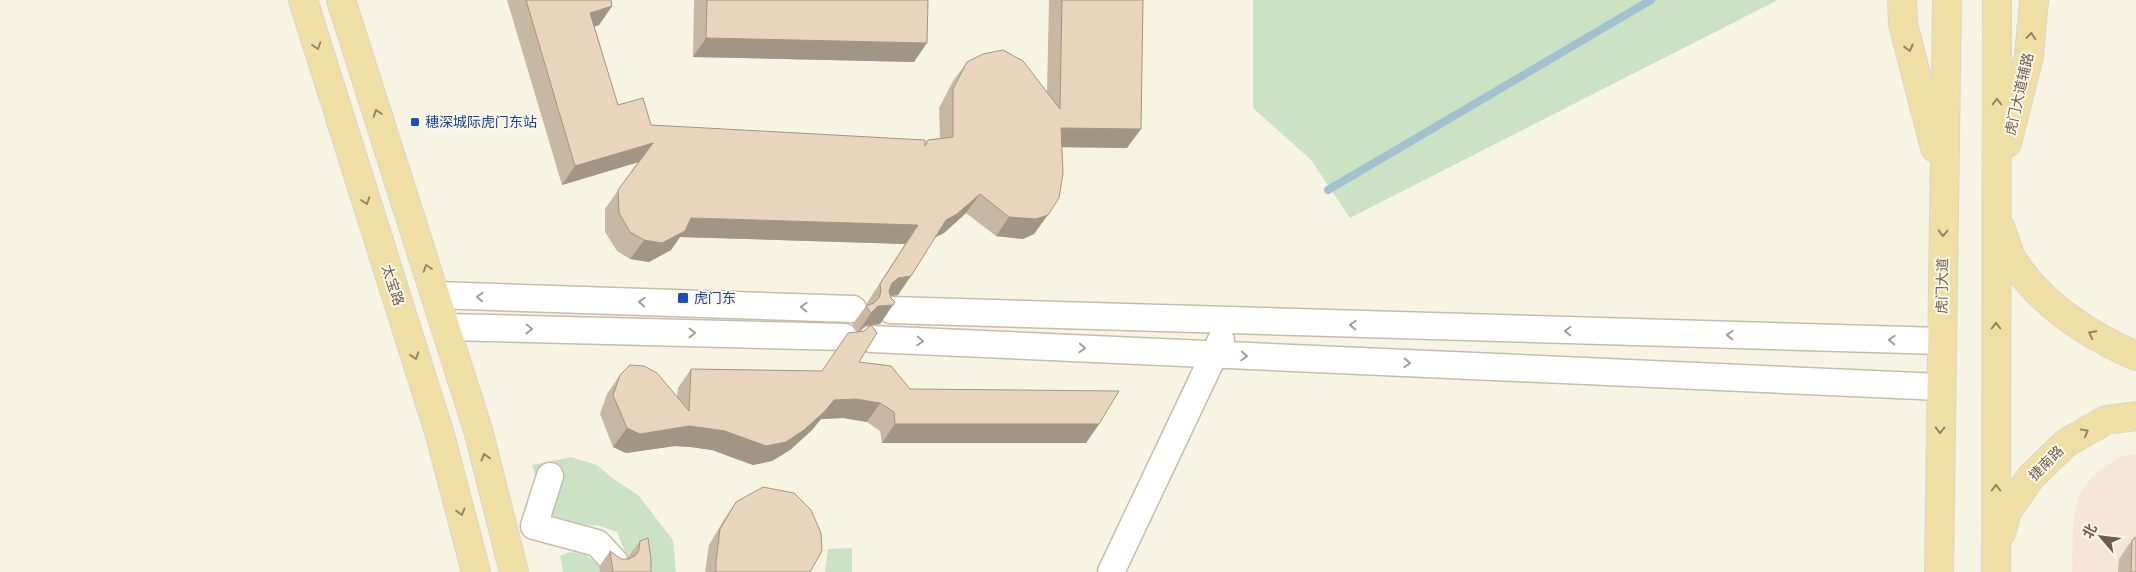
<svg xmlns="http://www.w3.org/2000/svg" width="2136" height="572" font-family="'DM Sans','Noto Sans SC',sans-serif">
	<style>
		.commercial { fill: #f7e6d8 }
		.green { fill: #cbe3c4 }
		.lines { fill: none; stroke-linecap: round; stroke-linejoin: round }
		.stream { stroke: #a2c1cf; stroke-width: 8 }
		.minor-casing { stroke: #c7bcac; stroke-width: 29 }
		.major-casing { stroke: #d9d5d1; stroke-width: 30 }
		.minor { stroke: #fff; stroke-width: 26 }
		.major { stroke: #efdfa4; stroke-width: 28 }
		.wall { fill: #c8b7a2; fill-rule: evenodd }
		.shaded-wall { fill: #a29584 }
		.building { fill: #e8d5bc; stroke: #a29584 }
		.oneway { stroke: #948467 }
		.oneway2 { stroke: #a79e94 }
		.transit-dot { fill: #1a4fb4; stroke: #fcf7e8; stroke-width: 2 }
		.labels { text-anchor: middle; stroke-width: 4; stroke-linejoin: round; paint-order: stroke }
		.street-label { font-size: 14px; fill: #6d5d4d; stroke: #fcf7e8 }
		.transit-label { font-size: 14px; fill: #164399; stroke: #fcf7e8; text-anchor: start }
	</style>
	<rect width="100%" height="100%" fill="#f8f4e3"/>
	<polygon class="commercial" points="2136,454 2136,572 2072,572 2073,520 2080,493 2097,471 2120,457"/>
	<g class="green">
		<polygon points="1253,0 1778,0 1350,218 1311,160 1253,108"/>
		<polygon points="571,457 597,465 612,478 638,495 673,540 676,572 639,572 636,553 627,557 617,532 600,526 576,524 549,515 532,465"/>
		<polygon points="852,548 852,572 825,572 828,549"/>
		<polygon points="569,552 584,554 599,565 600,572 563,572 560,556"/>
	</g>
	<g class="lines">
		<polyline class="stream" points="1328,190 1651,0"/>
		<defs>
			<g id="minor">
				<polyline points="436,295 853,309"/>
				<polyline points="891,310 1941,341"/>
				<polyline points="446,327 844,337"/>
				<polyline points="871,339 1941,387"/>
				<polyline points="550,476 534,526 597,543 614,561"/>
				<polyline points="1111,572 1221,340"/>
			</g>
			<g id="major">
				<polyline points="303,0 440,435 476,572"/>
				<polyline points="341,0 478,430 514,572"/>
				<polyline points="1902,0 1903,24 1935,148"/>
				<polyline points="2007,143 2029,56 2034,0"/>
				<path d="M2001,229C2005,239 2007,250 2012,259C2040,304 2088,335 2136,356"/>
				<polyline points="2001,533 2007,511 2031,477 2066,443 2106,420 2136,416"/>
				<polyline points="1939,572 1947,0"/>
				<polyline points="1996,572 1997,0"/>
			</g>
		</defs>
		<use href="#minor" class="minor-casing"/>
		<use href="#major" class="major-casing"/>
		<use href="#minor" class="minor"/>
		<use href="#major" class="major"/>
	</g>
	<g class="wall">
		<path d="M507,0H611L612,6L599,25L594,27L618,105L651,125L925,144L928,140L940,138L939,108L953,81L967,62L1047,92L1049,0H1143L1127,148L1062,147L1034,234L1023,239L996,236L966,213L944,233L935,237L898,295L891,296L880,324L871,325L859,362L910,389L1099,424L1086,443H882L880,431L867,422L843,418L821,419L812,430L790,450L772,461L753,465L712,450L690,447L675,446L626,453L613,447L600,414L607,394L620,375L677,397L678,388L691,369L822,371L848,333L858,332L852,325L866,306L867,305V303L905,244L680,237L671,250L649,262L630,259L617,251L605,232V209L638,162L562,185ZM870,325L864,331L858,332L865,326Z"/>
		<polygon points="694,0 928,0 914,62 693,57"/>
		<polygon points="736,502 810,572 705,572 709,545 725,518"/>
		<polygon points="648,538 651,559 651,572 613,572 610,551 621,559 628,559 628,557 640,541"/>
		<polygon points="2132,540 2136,572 2118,572 2119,559"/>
		<polygon points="610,551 613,572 600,572 599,567"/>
	</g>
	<g class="shaded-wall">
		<polygon points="612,6 599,25 577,32 590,13"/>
		<polygon points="706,38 927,43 914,62 693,57"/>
		<polygon points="1061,128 1141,129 1127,148 1047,147"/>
		<polygon points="653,143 639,162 562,185 575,166"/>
		<polygon points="980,194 966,213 944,233 932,239 946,220"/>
		<polygon points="1048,215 1034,234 1023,239 996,236 1009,217"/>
		<polygon points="691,218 918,225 905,244 680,237 671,250 649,262 630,259 644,240"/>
		<polygon points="911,276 898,295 884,297 892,283 898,278"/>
		<polygon points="893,305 880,324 865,326 858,332 871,313 878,306"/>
		<polygon points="856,399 880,403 867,422 843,418 821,419 812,430 790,450 772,461 753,465 712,450 690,447 675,446 626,453 613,447 627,428 834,400"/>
		<polygon points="895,424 1099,424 1086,443 882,443"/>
	</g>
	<g class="building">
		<polygon points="526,0 611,0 612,6 590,13 618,105 643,98 651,125 925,140 925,146 928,140 953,137 953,89 967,62 983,54 1003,50 1023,61 1060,109 1062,0 1143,0 1141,129 1061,128 1063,173 1059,198 1048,215 1036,219 1009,217 980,194 957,214 946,220 911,276 898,278 892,283 889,291 891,298 895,302 893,305 878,306 871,313 866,306 874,303 879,298 881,291 880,284 918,225 691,218 685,231 662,243 644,240 630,232 619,213 618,190 653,143 575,166"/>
		<polygon points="707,0 928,0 927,43 706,38"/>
		<polygon points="871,325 877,333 859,362 891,366 910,389 1119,391 1099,424 895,424 894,412 880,403 856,399 834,400 825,411 804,430 786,442 766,446 725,431 704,428 689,426 640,434 627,428 613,395 620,375 630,365 644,366 657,373 689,411 691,369 822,371 848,333 864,331"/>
		<polygon points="763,487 794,493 811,510 821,533 822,551 810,572 716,572 716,562 720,529 736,502"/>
		<polygon points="2136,537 2136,572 2131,572 2132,540"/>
		<polygon points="648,538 651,559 651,572 613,572 610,551 621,559 629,559 636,555 639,550 640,541"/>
	</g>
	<defs><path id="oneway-chevron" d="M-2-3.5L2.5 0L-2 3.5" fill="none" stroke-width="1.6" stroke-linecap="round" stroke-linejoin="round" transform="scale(1.25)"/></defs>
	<g class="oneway">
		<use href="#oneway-chevron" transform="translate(2031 36) rotate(-85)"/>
		<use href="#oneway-chevron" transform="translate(317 46) rotate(72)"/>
		<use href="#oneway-chevron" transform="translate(1909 48) rotate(76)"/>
		<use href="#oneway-chevron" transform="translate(1997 102) rotate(-90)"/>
		<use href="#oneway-chevron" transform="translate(377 113) rotate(-108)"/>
		<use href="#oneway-chevron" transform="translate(366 201) rotate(72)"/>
		<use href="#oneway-chevron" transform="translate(1943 233) rotate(91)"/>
		<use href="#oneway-chevron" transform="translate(427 268) rotate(-108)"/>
		<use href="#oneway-chevron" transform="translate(1996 326) rotate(-90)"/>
		<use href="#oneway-chevron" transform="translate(2092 334) rotate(-152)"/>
		<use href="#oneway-chevron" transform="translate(415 356) rotate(72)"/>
		<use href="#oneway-chevron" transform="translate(1940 430) rotate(91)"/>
		<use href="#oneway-chevron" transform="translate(2085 432) rotate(-30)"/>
		<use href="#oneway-chevron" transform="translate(485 457) rotate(-105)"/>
		<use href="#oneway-chevron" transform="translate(1996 488) rotate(-90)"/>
		<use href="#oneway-chevron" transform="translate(461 512) rotate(74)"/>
	</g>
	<g class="oneway2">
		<use href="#oneway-chevron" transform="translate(480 297) rotate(-178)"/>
		<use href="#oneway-chevron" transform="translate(642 302) rotate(-178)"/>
		<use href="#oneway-chevron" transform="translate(804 307) rotate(-178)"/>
		<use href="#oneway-chevron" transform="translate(1353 325) rotate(-178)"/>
		<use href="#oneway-chevron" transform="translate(529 329) rotate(1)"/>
		<use href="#oneway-chevron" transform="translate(1568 331) rotate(-178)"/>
		<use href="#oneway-chevron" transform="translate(692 333) rotate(1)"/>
		<use href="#oneway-chevron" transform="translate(1730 335) rotate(-178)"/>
		<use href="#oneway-chevron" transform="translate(1892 340) rotate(-178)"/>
		<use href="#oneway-chevron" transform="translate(920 341) rotate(3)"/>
		<use href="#oneway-chevron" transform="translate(1082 348) rotate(3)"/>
		<use href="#oneway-chevron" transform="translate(1244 356) rotate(3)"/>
		<use href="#oneway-chevron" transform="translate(1407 363) rotate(3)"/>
	</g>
	<g class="transit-dot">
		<rect x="410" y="117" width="10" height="10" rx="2.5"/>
		<rect x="677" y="292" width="12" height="12" rx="2.5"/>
	</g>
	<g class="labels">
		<g class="street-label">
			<text transform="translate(2019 94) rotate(-77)" y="5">虎门大道辅路</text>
			<text transform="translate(393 285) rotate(72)" y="5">太宝路</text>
			<text transform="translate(1942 286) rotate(-89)" y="5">虎门大道</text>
			<text transform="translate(2046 463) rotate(-45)" y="5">捷南路</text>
		</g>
		<g class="transit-label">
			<text x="425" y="127">穗深城际虎门东站</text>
			<text x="694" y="303">虎门东</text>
		</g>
	</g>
	<g transform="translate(2101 537) rotate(298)" stroke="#fcf7e8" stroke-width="4" paint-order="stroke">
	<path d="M0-4L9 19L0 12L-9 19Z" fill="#6d5d4d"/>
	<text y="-8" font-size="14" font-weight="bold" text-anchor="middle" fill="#6d5d4d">北</text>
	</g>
</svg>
